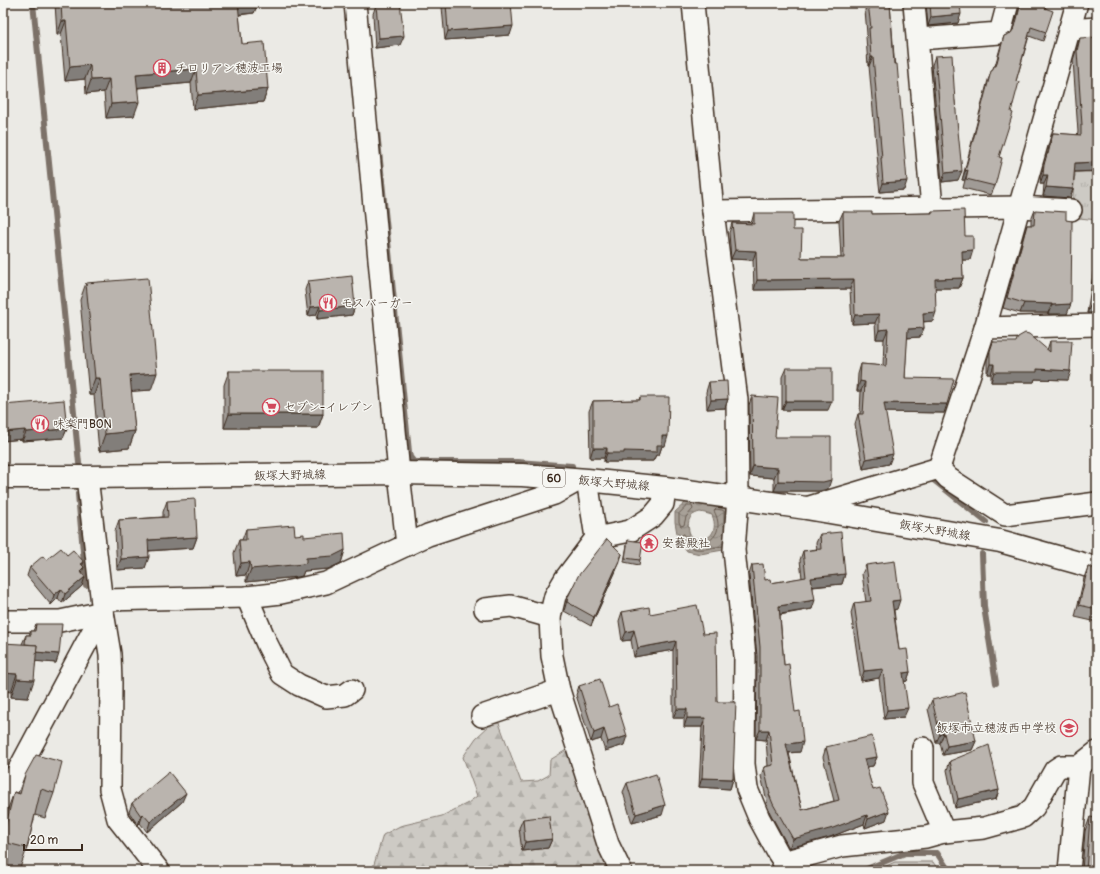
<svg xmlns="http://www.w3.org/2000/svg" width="1100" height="874" font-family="Pangolin,'Klee One',sans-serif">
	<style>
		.forest { fill: url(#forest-firs); stroke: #847a71 }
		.park { fill: url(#park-tufts); stroke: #847a71 }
		.pitch { fill: #cdcac4; stroke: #847a71 }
		.water { fill: url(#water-waves); stroke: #7c7167; fill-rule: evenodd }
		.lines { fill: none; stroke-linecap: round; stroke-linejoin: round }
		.shore { stroke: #675a4f; stroke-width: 1 }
		.stream { stroke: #7c7167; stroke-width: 6 }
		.minor-casing { stroke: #3b2a1e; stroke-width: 24 }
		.major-casing { stroke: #3b2a1e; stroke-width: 25 }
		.minor { stroke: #f6f6f2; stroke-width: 21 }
		.major { stroke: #f6f6f2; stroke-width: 22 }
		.wall { fill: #a09b96; stroke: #3b2a1e }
		.shaded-wall { fill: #827e7a; stroke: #3b2a1e }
		.building { fill: #bab4ae; stroke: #3b2a1e }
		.labels { text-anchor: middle; stroke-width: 3; stroke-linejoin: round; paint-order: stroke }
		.shield { fill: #f6f6f2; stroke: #73675e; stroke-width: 1 }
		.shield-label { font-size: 11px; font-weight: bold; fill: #3b2a1e }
		.poi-label { font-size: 12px; fill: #3b2a1e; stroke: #f6f6f2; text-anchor: start }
		.street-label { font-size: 12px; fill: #3b2a1e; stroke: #f6f6f2 }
	</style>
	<defs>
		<pattern id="forest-firs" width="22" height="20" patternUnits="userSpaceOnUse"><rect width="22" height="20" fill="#cdcac4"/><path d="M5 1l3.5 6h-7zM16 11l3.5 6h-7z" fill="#b1aea8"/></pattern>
		<pattern id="park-tufts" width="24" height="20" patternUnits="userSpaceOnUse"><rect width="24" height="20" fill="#cdcac4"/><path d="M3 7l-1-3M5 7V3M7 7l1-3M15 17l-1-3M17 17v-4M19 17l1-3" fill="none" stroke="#b1aea8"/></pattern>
		<pattern id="water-waves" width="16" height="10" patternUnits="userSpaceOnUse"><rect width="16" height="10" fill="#a8a198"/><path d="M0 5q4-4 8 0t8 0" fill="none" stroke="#8a837b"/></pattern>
	</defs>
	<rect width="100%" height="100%" fill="#ebeae5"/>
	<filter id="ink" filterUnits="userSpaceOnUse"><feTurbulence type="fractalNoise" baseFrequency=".025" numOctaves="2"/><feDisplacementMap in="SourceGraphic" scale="8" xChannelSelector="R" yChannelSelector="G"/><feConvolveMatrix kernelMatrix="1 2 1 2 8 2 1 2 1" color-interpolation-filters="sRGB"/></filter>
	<g filter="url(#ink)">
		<polygon class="forest" points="492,723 499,723 521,782 538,781 549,775 550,760 568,749 617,871 372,871 383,835 400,826 442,816 468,803 477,796 463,757 476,738"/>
		<polygon class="park" points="1075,172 1097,172 1097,220 1071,217"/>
		<polygon class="pitch" points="895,862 933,862 939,871 875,871"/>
		<path class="water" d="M686,502L728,506L729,549L700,554L687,551L678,539L675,522V512ZM700,512L705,513L712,515C720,533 706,546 690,535C687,524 687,515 700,512Z"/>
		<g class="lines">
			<g class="shore">
				<polygon points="687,506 692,506 693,509 686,517 684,525 681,526 679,522 679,514"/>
				<path d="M723,546C706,548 689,556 682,536L683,534H684C698,554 729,538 714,511L716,509L722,510L724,511V526"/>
			</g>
			<g class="stream">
				<polyline points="33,3 79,463"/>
				<polyline points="377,131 409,452 410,457 414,462 517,462 572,466"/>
				<polyline points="931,478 986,522"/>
				<polyline points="78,494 86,585"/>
				<polyline points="982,554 984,607 996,683"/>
				<polyline points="862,871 905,853 937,853 949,871"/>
			</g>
			<defs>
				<g id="minor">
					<polyline points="355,3 399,473 407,545"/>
					<polyline points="693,3 713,211 737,400 738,498 734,550 745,656 744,764 747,789 759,818 778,853 790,871"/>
					<polyline points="914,3 932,208"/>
					<polyline points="1069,30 1097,28"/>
					<polyline points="918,39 1000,33 1008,3"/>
					<polyline points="713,211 1020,207 1071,210"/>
					<polyline points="985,328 1097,325"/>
					<polyline points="939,468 985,328 1077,3"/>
					<polyline points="939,468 948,478 1005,515 1097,503"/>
					<polyline points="87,477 103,612 110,654 111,683 110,789 118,819 159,871"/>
					<polyline points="587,480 596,538 565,579 555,596 550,617 551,638 552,656 559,690 608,844 621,871"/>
					<polyline points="806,508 939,468"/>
					<polyline points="596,538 630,531 653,516 663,504 665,488"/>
					<polyline points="247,597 267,644 282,674 299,685 326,697 345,695 352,690"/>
					<polyline points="102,600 247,597 281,593 326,583 428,535 554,494 579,480"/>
					<polyline points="485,609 511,606 550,617"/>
					<polyline points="3,621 60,621 103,612"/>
					<polyline points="482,716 559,690"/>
					<polyline points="923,748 923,783 944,832"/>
					<polyline points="3,799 103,612"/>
					<polyline points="783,862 842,846 926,837 944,832 984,828 1023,817 1034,807 1055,770 1061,766 1079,766 1097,752"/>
					<polyline points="1069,871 1079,766"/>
				</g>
				<polyline id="major" points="3,477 87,477 399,473 522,475 587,480 665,488 738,498 806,508 1000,541 1079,563 1097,569"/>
			</defs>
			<use href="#minor" class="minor-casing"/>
			<use href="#major" class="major-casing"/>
			<use href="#minor" class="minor"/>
			<use href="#major" class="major"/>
		</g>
		<g class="wall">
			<polygon points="55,3 258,3 254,13 239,15 242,44 268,89 263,102 193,109 191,83 138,88 134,116 106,118 104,92 86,94 85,79 65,81 61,34 57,35"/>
			<polygon points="318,3 339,3 337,7 319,8"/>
			<polygon points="443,3 511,3 510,35 445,40 442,7"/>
			<polygon points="867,3 890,3 904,190 880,192 877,167 878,165 869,66 868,66 866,37 867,34 865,10"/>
			<polygon points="926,3 975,3 974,6 960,7 958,23 928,26"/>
			<polygon points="1020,3 1047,3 1045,8 1046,32 1043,41 1029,36 1016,81 999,157 995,186 991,195 963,188 965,180 962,180 988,80 994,66 995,66 1001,45 1004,36 1011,33 1013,29 1020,6"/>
			<rect x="1096" y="3" width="1" height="10"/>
			<polygon points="376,5 400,45 375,48 373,14"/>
			<polygon points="1080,38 1097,171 1074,172 1073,189 1070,198 1043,196 1044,184 1040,184 1041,175 1047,156 1050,142 1053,133 1077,135 1078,132 1073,60"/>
			<polygon points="935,56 955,101 958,180 942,182 932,65"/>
			<polygon points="1035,210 1067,314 1048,314 1048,313 1020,313 1003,308 1024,234 1027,225 1031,225 1031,220"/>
			<polygon points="932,211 965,236 970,260 962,260 963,278 959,288 935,288 933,321 923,322 924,328 920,337 907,338 905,378 944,413 885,412 889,464 863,469 855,424 858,414 860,414 861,391 857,391 858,374 861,364 883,366 884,339 876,339 875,323 852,324 850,289 754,290 753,260 731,259 729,233 732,223 751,224 754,213 793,230 801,258 841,258 839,221 843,212 872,214 931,213"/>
			<polygon points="1097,249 1097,313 1087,313"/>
			<polygon points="308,281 355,306 352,315 317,319 316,315 308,316 305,290"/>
			<polygon points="86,283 151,390 131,391 135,431 129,448 99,451 94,395 89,395 80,300"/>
			<polygon points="1050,341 1068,380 1035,379 1034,382 991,382 991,374 987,374 987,360 993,342 1047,350"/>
			<polygon points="786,368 828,410 782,410 782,377"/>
			<polygon points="229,371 323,414 318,428 224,428 224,385"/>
			<polygon points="709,382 728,399 725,408 707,409 706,392"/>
			<polygon points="752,396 775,437 828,489 820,491 774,491 774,478 750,476 749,405"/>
			<polygon points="640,397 665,446 662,446 659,455 656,455 653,461 621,461 621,462 604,462 604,458 590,458 589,411 593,401 639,400"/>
			<polygon points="3,405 67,429 63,438 22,441 22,439 3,441"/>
			<polygon points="167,501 197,537 193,548 149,551 145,568 117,570 115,531 119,520 163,517 163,512"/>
			<polygon points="246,529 295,535 345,550 341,563 328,569 304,571 302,576 298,577 246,582 246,575 236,576 234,553 239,540 242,540"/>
			<polygon points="820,534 845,574 842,584 813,587 812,609 780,615 784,665 800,752 789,753 802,810 834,801 823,757 826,747 877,757 873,766 866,767 873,790 886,820 865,828 864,824 830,837 789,848 770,813 766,803 767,801 761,776 764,767 768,766 766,740 756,739 757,656 749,575 752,565 765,580 771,583 802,578 800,560 803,551 817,549 816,543"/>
			<polygon points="628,540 640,560 639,565 624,562 627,545"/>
			<polygon points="67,555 83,566 82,573 82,586 62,603 58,598 51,605 27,576 30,567 46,560"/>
			<polygon points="619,564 591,626 564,611 568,597"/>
			<polygon points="866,565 897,609 894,610 899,650 910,672 907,681 904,682 904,717 884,719 879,678 861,681 851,613 854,603 866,602 862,574"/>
			<polygon points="1088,567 1097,569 1097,622 1075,617 1084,578"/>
			<polygon points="622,612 650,614 703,634 733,779 730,789 699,787 702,727 684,727 684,718 673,718 673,650 634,657 631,640 622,641 619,621"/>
			<polygon points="36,624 56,663 36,661 28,698 11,697 11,692 22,644 26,635 29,635 31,631 33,631"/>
			<polygon points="579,686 609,707 624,745 605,751 601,739 591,742 576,695"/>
			<polygon points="932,700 976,741 972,750 943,755 940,743 936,743 928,709"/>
			<polygon points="950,761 999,790 996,799 955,808 947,770"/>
			<polygon points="25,775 54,793 45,818 35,815 27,848 19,871 12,871 3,869 3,824 5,817 14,792 18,793"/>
			<polygon points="627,783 662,815 632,823 623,792"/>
			<polygon points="182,802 147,832 140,823 138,825 129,812 132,803"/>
			<polygon points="1090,817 1097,871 1082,871 1085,831"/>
			<polygon points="523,819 552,839 548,848 522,851 519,828"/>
		</g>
		<g class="shaded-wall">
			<polygon points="237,3 258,3 254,13 233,15"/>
			<polygon points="321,3 339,3 337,7 319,8"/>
			<polygon points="958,3 975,3 974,6 956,8"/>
			<polygon points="961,14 958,23 928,26 931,17"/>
			<polygon points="62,21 66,21 61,34 57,35"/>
			<polygon points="513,26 510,35 445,40 448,31"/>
			<polygon points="404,36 400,45 375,48 379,38"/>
			<polygon points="871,57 873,57 869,66 868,66"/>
			<polygon points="90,65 85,79 65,81 70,67"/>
			<polygon points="196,69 191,83 132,88 136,74"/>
			<polygon points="109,79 104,92 86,94 91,80"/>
			<polygon points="268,89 263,102 193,109 198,95"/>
			<polygon points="139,102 134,116 106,118 111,104"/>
			<polygon points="1097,162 1097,171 1072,172 1075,163"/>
			<polygon points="968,170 965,180 962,180 965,171"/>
			<polygon points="962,171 958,180 942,182 945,173"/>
			<polygon points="1043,175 1048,175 1044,184 1040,184"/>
			<polygon points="907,181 904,190 880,192 883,183"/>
			<polygon points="1046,187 1073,189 1070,198 1043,196"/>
			<polygon points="735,250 756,251 753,260 731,259"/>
			<polygon points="973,250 970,260 959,260 962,251"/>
			<polygon points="963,278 959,288 932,288 935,279"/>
			<polygon points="854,279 850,289 754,290 757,280"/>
			<polygon points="1024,303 1052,304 1048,313 1020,313"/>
			<polygon points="1071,304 1067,314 1048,314 1052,305"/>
			<polygon points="1091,304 1097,304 1097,313 1087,313"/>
			<polygon points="320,306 316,315 308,316 311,307"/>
			<polygon points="355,306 352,315 317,319 320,310"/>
			<polygon points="936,312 933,321 920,322 923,313"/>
			<polygon points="879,314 875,323 852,324 855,315"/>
			<polygon points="924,328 920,337 904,338 908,329"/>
			<polygon points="888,329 884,339 876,339 879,330"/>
			<polygon points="990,364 994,364 991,374 987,374"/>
			<polygon points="1037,369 1071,371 1068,380 1035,379 1034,382 991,382 994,372"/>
			<polygon points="157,373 151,390 124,392 130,375"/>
			<polygon points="95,378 100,378 94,395 89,395"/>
			<polygon points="860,381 865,382 861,391 857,391"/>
			<polygon points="728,399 725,408 707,409 711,400"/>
			<polygon points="786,401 832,401 828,410 782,410"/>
			<polygon points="884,403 947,404 944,413 880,412"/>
			<polygon points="229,414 323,414 318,428 224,428"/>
			<polygon points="67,429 63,438 22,441 26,432"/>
			<polygon points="25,430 22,439 3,441 3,432"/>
			<polygon points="135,431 129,448 99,451 105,434"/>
			<polygon points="662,436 668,436 665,446 662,446 659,455 656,455 653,461 621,461 621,462 604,462 607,453 624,451 657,445"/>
			<polygon points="593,448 607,448 604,458 590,458"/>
			<polygon points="893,454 889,464 863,469 866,459"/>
			<polygon points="753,466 778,468 774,478 750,476"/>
			<polygon points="831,480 828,489 820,491 774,491 778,481"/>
			<polygon points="197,537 193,548 144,551 148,540"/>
			<polygon points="345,550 341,563 328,569 304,571 302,576 298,577 246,582 251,569"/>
			<polygon points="622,554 619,564 591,626 594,617"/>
			<polygon points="149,557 145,568 117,570 121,559"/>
			<polygon points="84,562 81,569 84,567 80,577 79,573 81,564"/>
			<polygon points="250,562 246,575 236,576 241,563"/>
			<polygon points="845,574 842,584 808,587 811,578"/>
			<polygon points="85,577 82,586 62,603 65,594"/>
			<polygon points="61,589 58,598 51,605 54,595"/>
			<polygon points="815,600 812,609 775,615 779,606"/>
			<polygon points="900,600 897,609 889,611 892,601"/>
			<polygon points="634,630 631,640 622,641 626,632"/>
			<polygon points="676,641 673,650 634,657 638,648"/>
			<polygon points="24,651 59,654 56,663 21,660"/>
			<polygon points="883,669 879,678 861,681 864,671"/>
			<polygon points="910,672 907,681 900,682 903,673"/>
			<polygon points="3,673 17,674 11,692 3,691"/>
			<polygon points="17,679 34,680 28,698 11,697"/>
			<polygon points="908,708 904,717 884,719 887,710"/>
			<polygon points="677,709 687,709 684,718 673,718"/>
			<polygon points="687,718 705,718 702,727 684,727"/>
			<polygon points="604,729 601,739 591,742 594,733"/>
			<polygon points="760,730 769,730 766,740 756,739"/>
			<polygon points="944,733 940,743 936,743 940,734"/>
			<polygon points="627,736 624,745 605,751 608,742"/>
			<polygon points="976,741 972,750 943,755 947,746"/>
			<polygon points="803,742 800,752 783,753 786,744"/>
			<polygon points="877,757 873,766 860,768 864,759"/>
			<polygon points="702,778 733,779 730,789 699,787"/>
			<polygon points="999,790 996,799 955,808 958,799"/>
			<polygon points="186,793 182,802 147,832 150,822"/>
			<polygon points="665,805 662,815 632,823 636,814"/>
			<polygon points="889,811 886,820 865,828 868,819"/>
			<polygon points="143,814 140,823 138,825 141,816"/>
			<polygon points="867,815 864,824 830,837 789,848 793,839"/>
			<polygon points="552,839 548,848 522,851 525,842"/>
		</g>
		<g class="building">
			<polygon points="61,3 238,3 242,44 264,42 268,89 198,95 196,69 136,74 139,102 111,104 109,79 91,80 90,65 70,67 66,21 62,21"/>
			<polygon points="400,3 404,36 379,38 376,5"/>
			<polygon points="446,3 511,3 513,26 448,31"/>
			<polygon points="868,3 890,3 894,64 897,64 907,181 883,183 881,158 882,158 873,57 871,57 869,28 871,28"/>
			<polygon points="930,3 960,3 961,14 931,17"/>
			<polygon points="1021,3 1047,3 1045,8 1053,11 1046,32 1031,27 1016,81 1019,82 1011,112 1013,113 999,157 1002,158 995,186 966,179 968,170 965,171 991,71 992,71 994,66 996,66 1004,36 1011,33 1015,27"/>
			<polygon points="1097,37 1097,162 1075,163 1073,189 1046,187 1048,175 1043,175 1044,165 1047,154 1048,154 1053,133 1081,135 1081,125 1082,125 1077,51 1080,38"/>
			<polygon points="952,55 955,101 962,171 945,173 935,56"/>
			<polygon points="964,210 965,236 973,236 973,250 962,251 963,278 935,279 936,312 923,313 924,328 908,329 905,378 954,379 947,404 884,403 893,454 866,459 858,414 863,414 865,382 860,381 861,364 886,366 888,329 879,330 879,314 855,315 854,279 757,280 756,251 735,250 732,223 754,224 754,213 793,213 793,230 802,230 801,258 844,258 843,212 872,212 872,214 932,213 932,211"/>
			<polygon points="1035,210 1066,212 1066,220 1072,221 1071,304 1052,305 1052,304 1024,303 1007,298 1027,225 1034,225"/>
			<polygon points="1097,262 1097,304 1091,304"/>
			<polygon points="352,276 355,306 320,310 320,306 311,307 308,281"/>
			<polygon points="148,278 157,373 130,375 135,431 105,434 100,378 95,378 86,283"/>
			<polygon points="1025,333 1029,334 1050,352 1050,341 1072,341 1070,370 1071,371 1037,369 1037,372 994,372 994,364 990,364 990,351 993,342 1016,342 1018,337"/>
			<rect x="786" y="368" width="46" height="33"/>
			<rect x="229" y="371" width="94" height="43"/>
			<polygon points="727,381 728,399 711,400 709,382"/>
			<polygon points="752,396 778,398 775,437 831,437 831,480 823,482 778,481 778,468 753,466"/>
			<polygon points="640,397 669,397 668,436 662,436 662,445 657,445 657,452 624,451 624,453 607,453 607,448 593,448 593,401 640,400"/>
			<polygon points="64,400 67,429 26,432 25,430 3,432 3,405"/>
			<polygon points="195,499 197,537 148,540 149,557 121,559 119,520 168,517 167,501"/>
			<polygon points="294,525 295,535 304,534 304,537 344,533 345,550 333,556 306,558 306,563 303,564 251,569 250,562 241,563 239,540 246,540 246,529"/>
			<polygon points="841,532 845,574 811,578 815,600 779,606 784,665 789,664 795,712 800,711 803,742 786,744 802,810 839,800 826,747 872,736 877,757 864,759 873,790 880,788 889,811 868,819 867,815 833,828 793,839 773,804 769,794 770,794 764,767 773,765 769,730 760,730 760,647 752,565 763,564 765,580 770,579 771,583 806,577 803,551 821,549 820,534"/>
			<polygon points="607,539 622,554 594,617 567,602 568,597 578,576"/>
			<polygon points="628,540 643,542 640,560 625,558"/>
			<polygon points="61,548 67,555 73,550 84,562 81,564 84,567 80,571 85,577 65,594 61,589 54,595 30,567 43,556 46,560"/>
			<polygon points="895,561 900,600 892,601 899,650 907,649 910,672 903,673 908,708 887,710 883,669 864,671 854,603 871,601 866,565"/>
			<polygon points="1088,567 1097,569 1097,609 1079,605"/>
			<polygon points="697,605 703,634 716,633 717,702 736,702 733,779 702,778 705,718 687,718 687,709 677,709 676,641 638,648 634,630 626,632 622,612 649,607 650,614"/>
			<polygon points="36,624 62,624 59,654 36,652 37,645 25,644 26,635 31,635 31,631 35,631"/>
			<polygon points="3,643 37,645 34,680 17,679 17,674 3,673"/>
			<polygon points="600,679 609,707 617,704 627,736 608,742 604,729 594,733 579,686"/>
			<polygon points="965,692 976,741 947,746 944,733 940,734 932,700"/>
			<polygon points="989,745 999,790 958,799 950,761"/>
			<polygon points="36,755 62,762 54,793 41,789 27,848 3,842 3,837 14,792 20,794 25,775"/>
			<polygon points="169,772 186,793 150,822 143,814 141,816 132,803"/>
			<polygon points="656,774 665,805 636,814 627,783"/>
			<polygon points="549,816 552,839 525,842 523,819"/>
			<polygon points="1090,817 1097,818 1097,871 1086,871"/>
		</g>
	</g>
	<defs>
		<symbol id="building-ring" viewBox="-11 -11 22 22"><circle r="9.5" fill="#f6f6f2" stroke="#d1495b" stroke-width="1.5"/><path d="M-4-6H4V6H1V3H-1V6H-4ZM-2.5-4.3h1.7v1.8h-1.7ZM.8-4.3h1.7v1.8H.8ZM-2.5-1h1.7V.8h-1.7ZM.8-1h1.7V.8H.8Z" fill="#d1495b"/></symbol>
		<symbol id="restaurant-ring" viewBox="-11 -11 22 22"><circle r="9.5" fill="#f6f6f2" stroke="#d1495b" stroke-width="1.5"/><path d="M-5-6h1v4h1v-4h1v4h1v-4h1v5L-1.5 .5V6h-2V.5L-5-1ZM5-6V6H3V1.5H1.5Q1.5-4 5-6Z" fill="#d1495b"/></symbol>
		<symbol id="supermarket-ring" viewBox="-11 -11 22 22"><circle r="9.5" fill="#f6f6f2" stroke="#d1495b" stroke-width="1.5"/><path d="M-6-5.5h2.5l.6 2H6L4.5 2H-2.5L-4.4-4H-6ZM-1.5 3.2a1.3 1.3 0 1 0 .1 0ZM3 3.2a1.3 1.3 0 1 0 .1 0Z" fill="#d1495b"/></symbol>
		<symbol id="temple-ring" viewBox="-11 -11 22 22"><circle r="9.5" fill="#f6f6f2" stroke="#d1495b" stroke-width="1.5"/><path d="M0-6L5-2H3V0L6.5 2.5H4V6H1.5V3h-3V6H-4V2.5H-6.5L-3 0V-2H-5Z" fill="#d1495b"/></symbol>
		<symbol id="school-ring" viewBox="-11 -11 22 22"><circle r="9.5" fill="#f6f6f2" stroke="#d1495b" stroke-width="1.5"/><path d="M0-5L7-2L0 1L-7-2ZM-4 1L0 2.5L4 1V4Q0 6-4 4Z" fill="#d1495b"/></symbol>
	</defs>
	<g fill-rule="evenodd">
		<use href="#building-ring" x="152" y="58" width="20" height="20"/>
		<use href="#restaurant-ring" x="318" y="293" width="20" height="20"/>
		<use href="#supermarket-ring" x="261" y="397" width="20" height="20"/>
		<use href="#restaurant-ring" x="30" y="414" width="20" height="20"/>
		<use href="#temple-ring" x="639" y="533" width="20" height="20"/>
		<use href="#school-ring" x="1059" y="718" width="20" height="20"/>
	</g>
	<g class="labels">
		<rect class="shield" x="543" y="469" width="22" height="18" rx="3"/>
		<g class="shield-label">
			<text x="554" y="482">60</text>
		</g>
		<g class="poi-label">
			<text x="175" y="72">チロリアン穂波工場</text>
			<text x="341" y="307">モスバーガー</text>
			<text x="284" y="411">セブン-イレブン</text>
			<text x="53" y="428">味楽門BON</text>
			<text x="662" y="547">安藝殿社</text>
			<text x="1056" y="732" text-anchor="end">飯塚市立穂波西中学校</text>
		</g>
		<g class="street-label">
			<text transform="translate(290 475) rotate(-1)" y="4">飯塚大野城線</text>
			<text transform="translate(614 483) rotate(5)" y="4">飯塚大野城線</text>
			<text transform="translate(935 530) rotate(10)" y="4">飯塚大野城線</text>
		</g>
	</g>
	<rect width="1100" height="874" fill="none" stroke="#f6f6f2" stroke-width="16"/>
	<rect x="8" y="8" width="1084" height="858" fill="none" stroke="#3b2a1e" stroke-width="1.5" filter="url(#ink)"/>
	<path d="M24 844v6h58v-6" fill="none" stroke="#3b2a1e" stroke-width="2"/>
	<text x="30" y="844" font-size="12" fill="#3b2a1e" stroke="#f6f6f2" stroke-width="3" paint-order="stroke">20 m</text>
</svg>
